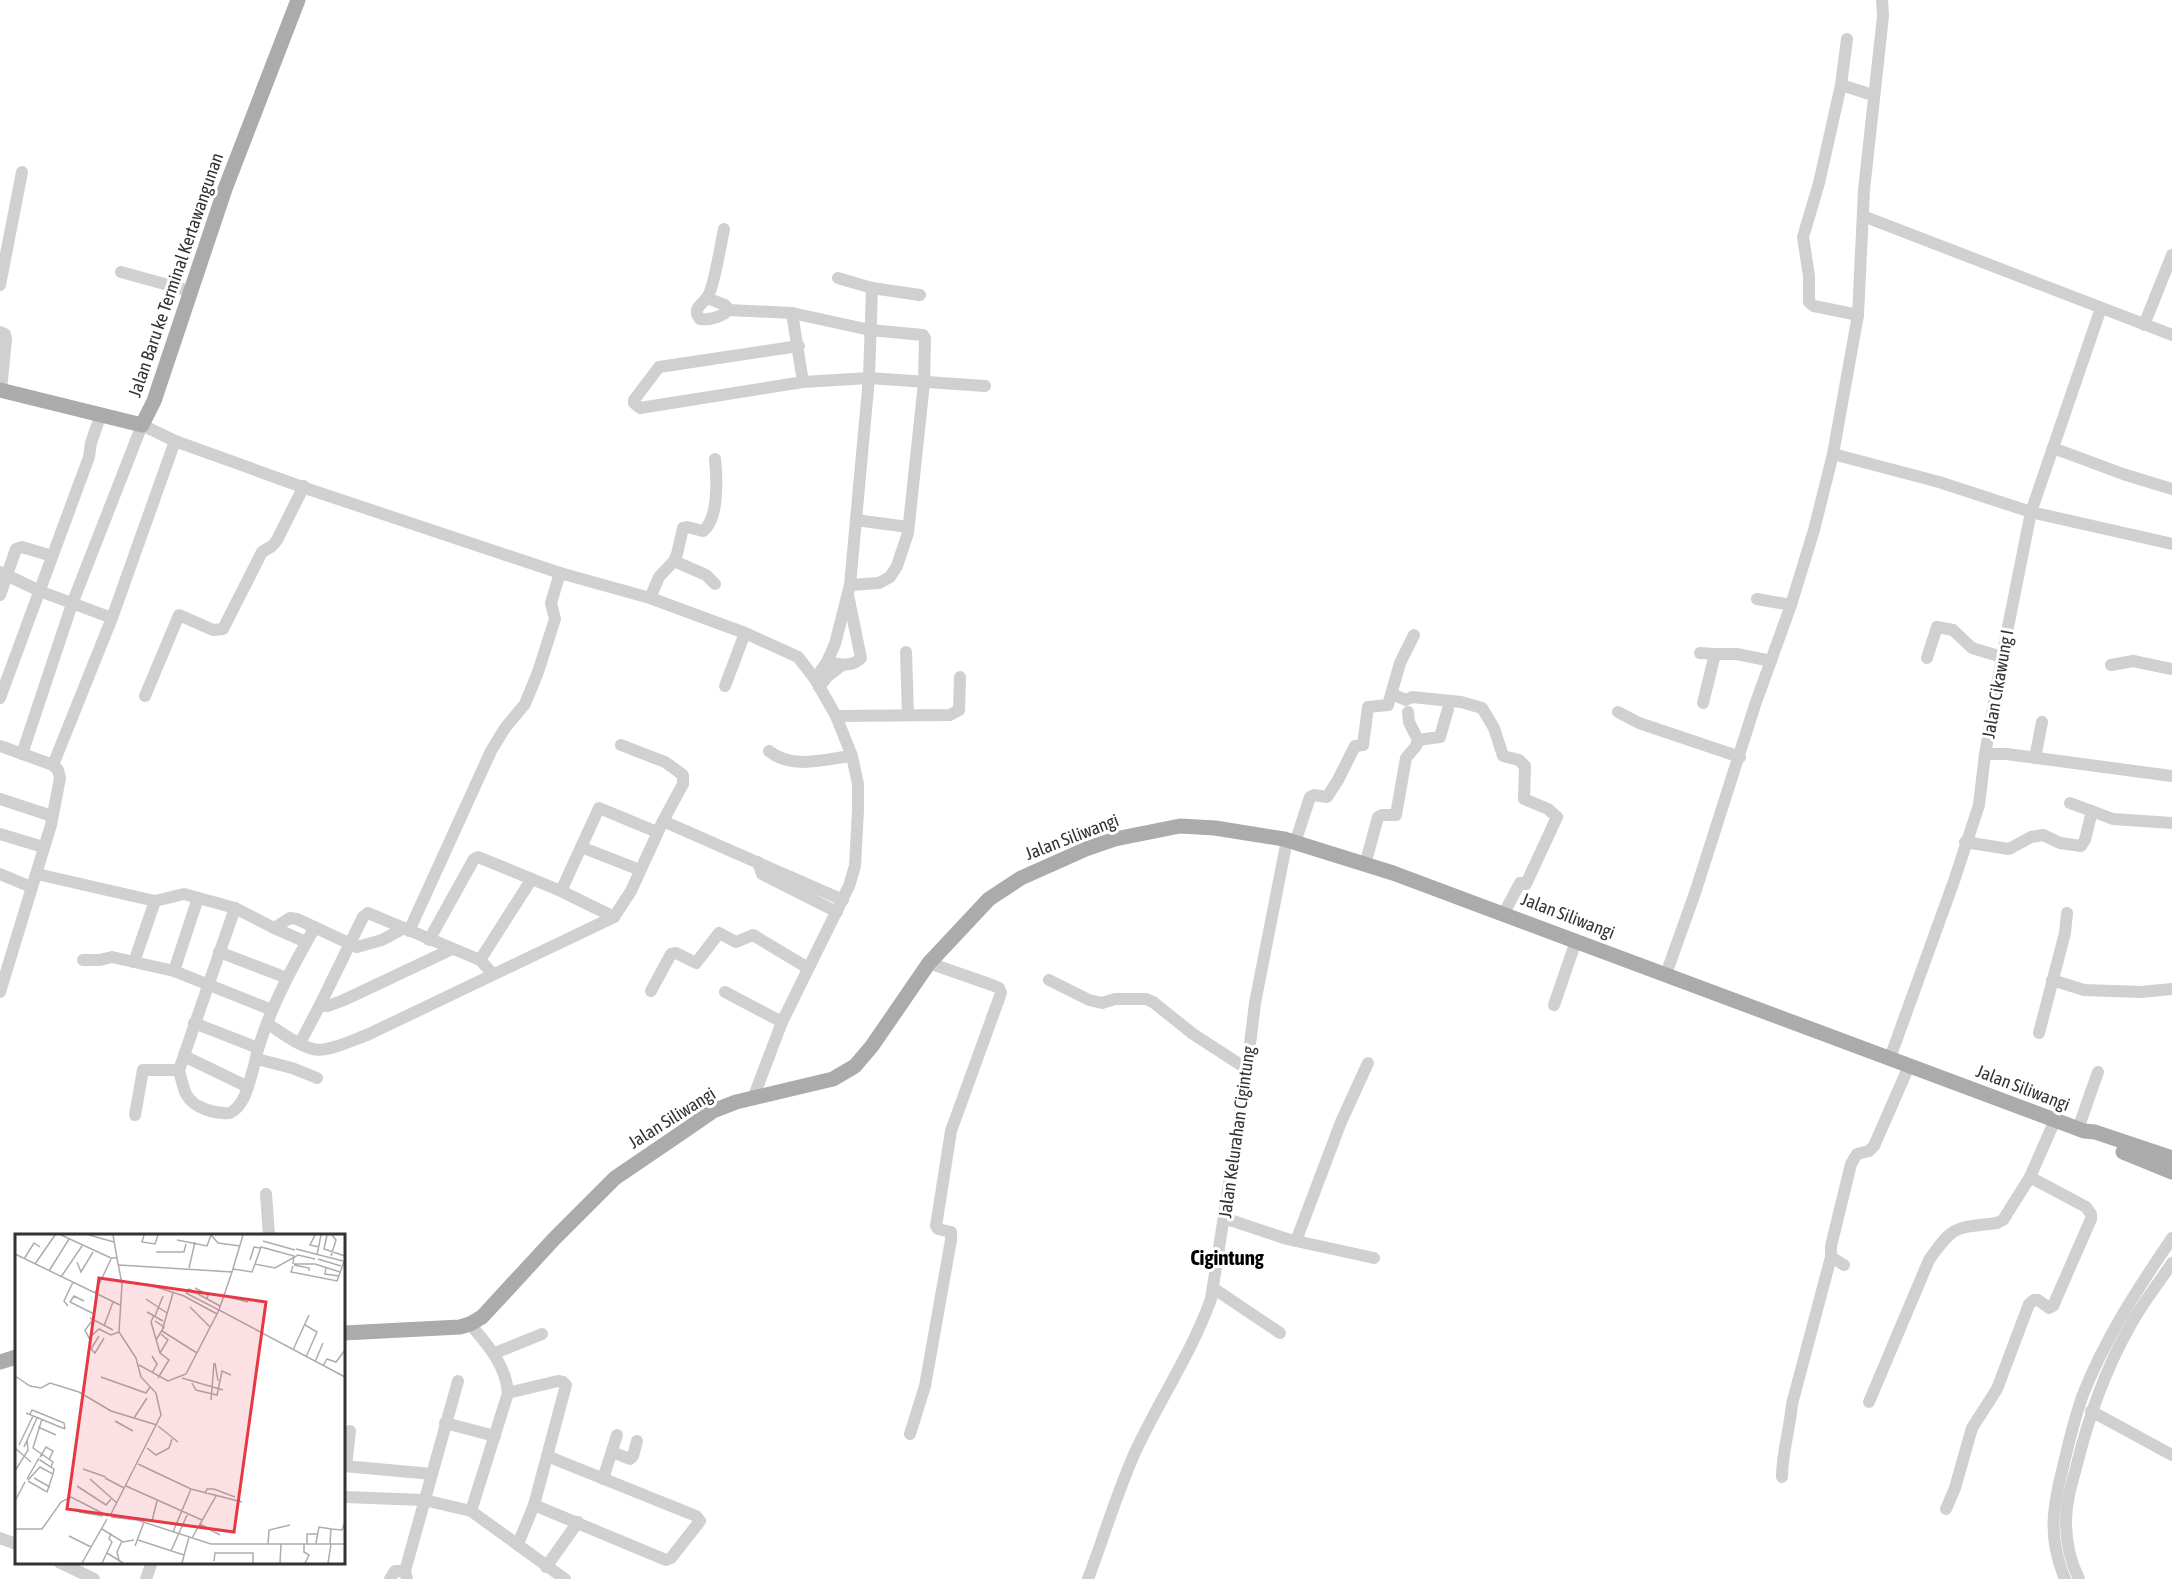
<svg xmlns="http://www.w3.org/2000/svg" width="2172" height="1579" font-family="'Asap Condensed',sans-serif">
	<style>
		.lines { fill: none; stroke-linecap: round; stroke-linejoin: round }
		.minor { stroke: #d0d0d0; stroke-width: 12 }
		.major { stroke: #ababab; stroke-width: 15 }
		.labels { text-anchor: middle; stroke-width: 6; stroke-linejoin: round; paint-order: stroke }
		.street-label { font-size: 18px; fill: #333; stroke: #fff }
		.quarter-label { font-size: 21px; font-weight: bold; fill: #000; stroke: #fff }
		.inset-road { fill: none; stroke: #adadad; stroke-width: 1.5 }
		.view { fill: #e63946; fill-opacity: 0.15; stroke: #e63946; stroke-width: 3 }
		.inset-edge { fill: none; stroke: #333; stroke-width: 3 }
	</style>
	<rect width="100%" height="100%" fill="#fff"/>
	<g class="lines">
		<g class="minor">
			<polyline points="1847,39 1841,85 1819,183 1803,237 1809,276 1809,302 1814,306 1858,315"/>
			<polyline points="1841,85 1873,95"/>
			<polyline points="1863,216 2172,335"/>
			<path d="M724,229C721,243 714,287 708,296C703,305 691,308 700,319C711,320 721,317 729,310L792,313L870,330L923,335L925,338L924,383L908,533L897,566L890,577L879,583L850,585"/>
			<polyline points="121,272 190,291"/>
			<polyline points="838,278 872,288 920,295"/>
			<polyline points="0,285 22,172"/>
			<polyline points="707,298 725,305 729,310"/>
			<polyline points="792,313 803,382"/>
			<polyline points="2144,325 2172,255"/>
			<polyline points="0,332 5,334 6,339 1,390"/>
			<polyline points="799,346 659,367 634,400 634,403 640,408 803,382 869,378 985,386"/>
			<polyline points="2053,448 2123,474 2172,489"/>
			<polyline points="1833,454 1939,482 2031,512 2172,544"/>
			<polyline points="856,520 908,527"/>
			<polyline points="674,561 706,575 715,584"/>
			<polyline points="0,572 42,592 112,618"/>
			<polyline points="0,595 16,549 22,547 52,556"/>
			<path d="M650,598L659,577L674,561L677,554L683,528L687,527L703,531C719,519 717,477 715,459"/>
			<polyline points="1757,599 1791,605"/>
			<polyline points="906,652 908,715"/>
			<polyline points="1700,653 1715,654 1703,703"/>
			<polyline points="1715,654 1737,654 1771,661"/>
			<polyline points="1927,658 1937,627 1953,630 1972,648 2002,657"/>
			<path d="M827,662C838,664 852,668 861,658L848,595"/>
			<polyline points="2111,665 2133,661 2172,669"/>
			<polyline points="815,679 827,662 835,644 850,585 869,378 872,288"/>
			<polyline points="725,686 745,633"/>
			<polyline points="819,687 828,676 842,665"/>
			<polyline points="1392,694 1406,700 1412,697 1461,702 1482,708 1494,728 1503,756 1519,760 1525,766 1524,799 1548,809 1557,817 1526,884 1520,883 1504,913"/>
			<polyline points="145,696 179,615 213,630 223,629 262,552 272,546 277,540 304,486"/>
			<polyline points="0,698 89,457 91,443 101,414"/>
			<polyline points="1618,712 1639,723 1740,757"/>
			<polyline points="836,716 950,715 959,710 960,677"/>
			<polyline points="1418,740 1440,737 1448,709"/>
			<polyline points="621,745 665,762 683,775 683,784 663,821"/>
			<polyline points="0,746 53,765"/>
			<path d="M769,751C792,770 825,759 852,756"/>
			<polyline points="22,754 72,604 142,425 175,441 308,489 560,573 650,598 745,633 798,657 815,679 836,716 852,756 858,784 858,810 855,866 849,886 782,1022 754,1096"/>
			<polyline points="1985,754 2007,754 2172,776"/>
			<polyline points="2035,758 2042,722"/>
			<polyline points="0,799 52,816"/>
			<polyline points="2070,803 2113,819 2172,823"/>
			<polyline points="0,834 43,847"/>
			<polyline points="1965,842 2009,849 2031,837 2043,835 2060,843 2081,846 2085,840 2092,811"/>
			<polyline points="1295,843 1310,797 1314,795 1327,797 1338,780 1355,746 1363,745 1368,707 1388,705 1400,663 1414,635"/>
			<polyline points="581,847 640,870"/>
			<polyline points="758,862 762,874 837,912"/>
			<polyline points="1365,865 1378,817 1382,815 1396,815 1406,758 1416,746 1418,740 1409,722 1408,712"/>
			<polyline points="0,874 31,887"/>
			<polyline points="37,874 155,901 184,894 235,908 274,928 290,918 297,919 357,947 382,940 404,928"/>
			<polyline points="561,891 599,808 657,832"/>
			<path d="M235,908L179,1070C181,1078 183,1087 186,1094C194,1109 216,1114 230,1113C244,1106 248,1087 252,1073C255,1064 256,1055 259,1046C272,1004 293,966 315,927"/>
			<polyline points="274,928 306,942"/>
			<polyline points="409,931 491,751 505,728 525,704 538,672 555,619 551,603 560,573"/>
			<polyline points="429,940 474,859 478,857 561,891 614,917"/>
			<polyline points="219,952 287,978"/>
			<polyline points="83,960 100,960 112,957 174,971 272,1010"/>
			<polyline points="480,960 531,880"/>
			<polyline points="134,962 155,901"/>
			<polyline points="174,971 198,898"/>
			<polyline points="1666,974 1695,893 1755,705 1791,605 1814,530 1833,454 1858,315 1864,190 1883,16 1882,0"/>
			<polyline points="1049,980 1089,1000 1102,1003 1115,999 1146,999 1153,1002 1193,1034 1247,1069"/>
			<polyline points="2052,980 2084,990 2141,992 2172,989"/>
			<polyline points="651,991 671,954 676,953 696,963 719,933 736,942 753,935 808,968"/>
			<polyline points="0,992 51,825 60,778 58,770 53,765 112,618 175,441"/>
			<polyline points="725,992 782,1022"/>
			<polyline points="320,1005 363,917 368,913 480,960 493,974"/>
			<polyline points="1554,1005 1576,941"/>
			<polyline points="194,1023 258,1048"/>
			<path d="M268,1024C281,1032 297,1045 313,1049C326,1053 353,1040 367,1035L614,917L631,891L663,821L843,900"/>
			<polyline points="2039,1033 2065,933 2067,913"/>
			<polyline points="300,1043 320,1005 328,1006 344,1000 452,949"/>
			<polyline points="184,1056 248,1087"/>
			<polyline points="1890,1058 1954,881 1979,805 1985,754 2002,657 2031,512 2101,308"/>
			<polyline points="257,1059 292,1068 317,1078"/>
			<polyline points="135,1115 143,1070 179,1070"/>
			<polyline points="2078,1129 2098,1072"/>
			<polyline points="266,1194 269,1236"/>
			<polyline points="1224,1218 1287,1239 1374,1258"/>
			<polyline points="1296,1241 1341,1122 1368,1063"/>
			<polyline points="1844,1265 1831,1257 1831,1246 1851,1164 1857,1154 1869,1151 1874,1146 1909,1066"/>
			<polyline points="1213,1288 1280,1333"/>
			<path d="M470,1324C487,1344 506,1365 508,1393L471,1511L565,1579"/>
			<polyline points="495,1353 542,1334"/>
			<polyline points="508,1393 558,1381 563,1382 566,1385 534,1505 518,1544"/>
			<path d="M1869,1402L1929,1260C1954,1224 1956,1228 1997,1223L2003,1220L2030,1177L2055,1120"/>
			<polyline points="2091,1411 2172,1455"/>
			<polyline points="445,1423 495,1436"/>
			<polyline points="910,1434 925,1386 951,1240 951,1232 938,1229 936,1226 951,1131 1001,993 999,988 992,985 929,963"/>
			<polyline points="612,1452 630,1459 633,1456 637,1441"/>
			<polyline points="344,1466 432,1474"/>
			<polyline points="346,1466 350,1431"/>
			<path d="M1782,1477C1782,1452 1790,1429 1792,1404L1831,1257"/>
			<polyline points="603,1479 617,1435"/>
			<polyline points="344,1497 424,1500 471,1511"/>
			<polyline points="534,1505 666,1560 671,1558 700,1521 696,1516 547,1456"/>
			<polyline points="1946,1509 1955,1488 1972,1428 1997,1389 2029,1304 2034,1300 2038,1300 2049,1308 2053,1306 2091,1219 2091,1214 2086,1207 2030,1177"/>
			<polyline points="0,1538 16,1544"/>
			<polyline points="59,1562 94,1579"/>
			<polyline points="546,1567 578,1522"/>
			<polyline points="146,1579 152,1562"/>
			<polyline points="390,1579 395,1571 405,1571"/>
			<polyline points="407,1579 405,1571 458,1381"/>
			<path d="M1088,1579C1104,1537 1117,1492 1136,1450C1160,1399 1192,1352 1211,1299L1247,1069L1255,1003L1287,840"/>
			<path d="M2065,1579C2047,1536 2053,1506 2064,1463C2069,1441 2075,1418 2082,1397C2104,1340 2138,1288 2172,1238"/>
			<path d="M2079,1579C2070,1561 2066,1542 2066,1522C2066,1503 2071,1486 2076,1468C2088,1419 2104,1372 2129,1328C2141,1305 2158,1284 2172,1263"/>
		</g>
		<g class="major">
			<polyline points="0,390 142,425 154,401 225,189 298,0"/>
			<polyline points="2123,1152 2172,1172"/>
			<polyline points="344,1333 460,1327 470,1324 482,1317 554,1239 615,1178 687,1129 713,1111 736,1102 833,1079 855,1066 872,1046 929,963 989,899 1021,878 1086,849 1115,839 1180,826 1215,828 1284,839 1393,873 2084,1131 2095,1132 2172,1158"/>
			<polyline points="0,1362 16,1357"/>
		</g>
	</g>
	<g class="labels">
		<g class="street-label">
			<text transform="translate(176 275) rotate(-71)" y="6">Jalan Baru ke Terminal Kertawangunan</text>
			<text transform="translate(1998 684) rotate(-80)" y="6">Jalan Cikawung I</text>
			<text transform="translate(1072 837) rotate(-21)" y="6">Jalan Siliwangi</text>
			<text transform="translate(1568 916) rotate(21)" y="6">Jalan Siliwangi</text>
			<text transform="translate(2023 1088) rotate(21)" y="6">Jalan Siliwangi</text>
			<text transform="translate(672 1118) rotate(-32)" y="6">Jalan Siliwangi</text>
			<text transform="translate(1237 1132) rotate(-82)" y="6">Jalan Kelurahan Cigintung</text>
		</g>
		<g class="quarter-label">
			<text x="1227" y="1265">Cigintung</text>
		</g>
	</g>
	<g transform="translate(15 1234)">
		<rect width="330" height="330" fill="#fff"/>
		<path class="inset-road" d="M46,1L96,24H102L98,1M74,1L99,8M129,1L127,8L140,10L143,1M196,1L203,9L225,12M300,1L295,11L304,13M312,1L309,15L330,22M162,6L192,12L196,1M248,7L280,16M281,15L328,27M141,18H169L171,10M0,20L105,71M302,21L306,1M316,22L321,6L317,1M9,25L19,9L25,13M303,25L326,32M235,26L239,13L245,14M62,28L66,38L78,18M20,30L40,1M240,30L246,13L279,22L278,30M279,30H300L325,38M104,31L217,38L204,76L330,143M279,31L294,34V37M278,32L276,38L322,47L330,25M311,33L310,40L324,42M174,34L180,8M218,35L237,38L240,30L260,34L283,21L300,25M34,37L54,5M217,38L228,1M46,43L67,12M132,50L169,62L202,80M180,54L193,61L192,65M80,59L96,25M171,59L174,55L205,72M210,62L233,68M131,65L152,79M69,67L59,62L55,68L79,80M53,72L49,67L58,48M175,73L195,93M132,78L148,87M139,81L136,88L145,119L154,126L143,144M140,82L148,62M75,84L98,96M77,87L70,96L74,104L84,95L96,101L104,98M140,87L149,93L141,106M290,91L302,98L291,123M89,92L98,68M147,97L182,119M147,97L158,59M84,102L76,115L80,119L89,104M278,116L294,81M145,119L153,106L146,100M137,122L142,130L137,139M300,128L308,109M200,129L203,147M124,131L153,147L171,140L204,76L171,59M308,132L312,125L321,128L330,116M0,142L15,152L26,154L35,149L64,158L96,177L142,191M86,143L131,159L135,153M167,144L208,156M177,149L181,156L202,161L207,137L216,141M196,166L199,129M11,179L50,195M15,180L17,176L32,182L49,189L50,195M119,184L132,164M27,185L18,214L38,228L36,233M100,187L118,197M143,192L163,208M23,193L41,201M4,211L18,182M9,213L22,184M0,214L16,228M132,214L141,221L154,214L157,205M25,223L31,213L38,217L34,226M25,226L39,235L38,240M123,230L176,255L227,268M68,235L91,243M0,237L13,216L12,206M19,244L35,253M90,244L109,254M12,245L24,224L23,227M75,245L102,269M13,247L32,258L38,240L25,233L13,246M62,252L91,271L96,265M111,252L187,286M190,260L192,255H199L220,263M0,267L10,248M64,278L88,282M95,282L146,181L141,159L126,143L121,124L104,98L107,50L102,24M96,283L122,286L196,310H330M137,287L142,267M185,290L205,301M0,295H27L46,268L56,263L93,282M87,295L108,308L119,306M316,295L327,296L330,288M158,298L176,255M164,299L173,279M54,302L76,313M177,304L201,262M123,306L169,321M301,309L304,293L316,295L315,310M253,310L254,296L275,291M289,310V318L294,321L290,329M292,310V300H302M120,312L129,288M156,317L164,299M92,319L108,329M104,326L102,318L107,307M199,327L200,319H238V329M67,329L92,285M87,329L97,308L94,305L96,299M167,329L174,303M265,329L266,310M313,329L316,310"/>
		<path class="view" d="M84,44L251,68L219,298L52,275Z"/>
		<rect width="330" height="330" class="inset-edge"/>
	</g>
</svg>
